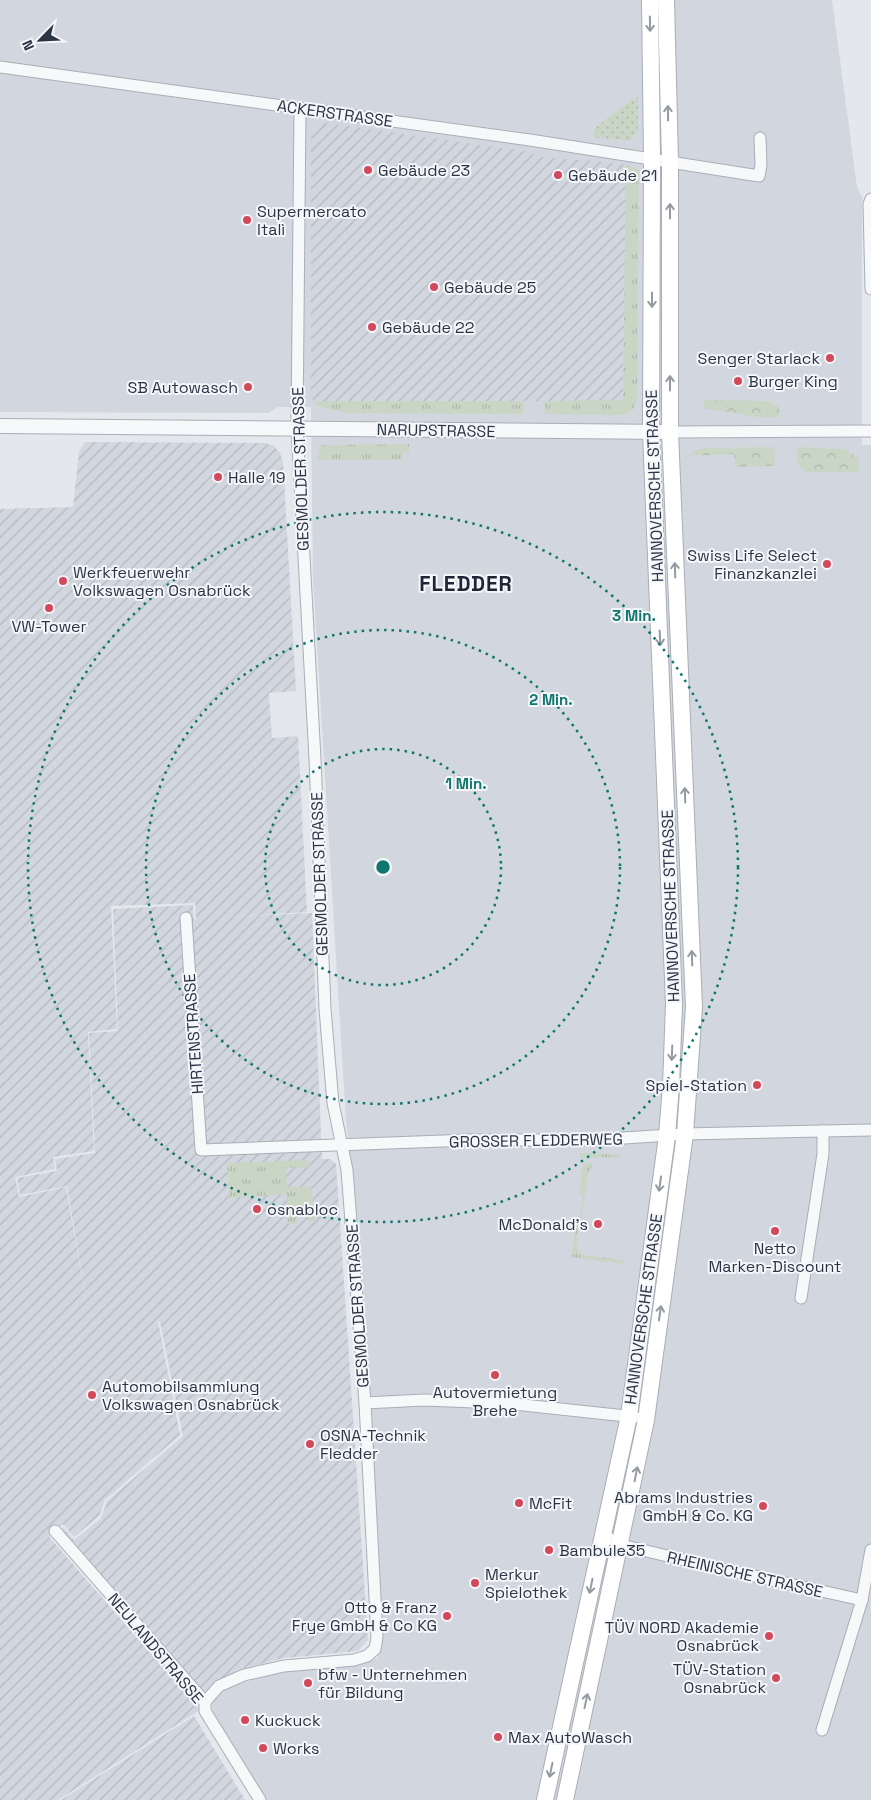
<svg xmlns="http://www.w3.org/2000/svg" width="871" height="1800" font-family="'Space Grotesk',sans-serif">
	<style>
		.built { fill: #d2d6de }
		.industrial { fill: url(#industrial-furrows); fill-rule: evenodd }
		.grass { fill: url(#grass-tufts) }
		.forest { fill: url(#forest-crowns) }
		.garden { fill: url(#garden-dots) }
		.lines { fill: none; stroke-linecap: round; stroke-linejoin: round }
		.minor-casing { stroke: #a9aeb7; stroke-width: 13 }
		.tertiary-casing { stroke: #a9aeb7; stroke-width: 16 }
		.secondary-casing { stroke: #a9aeb7; stroke-width: 18 }
		.minor { stroke: #f7f8fa; stroke-width: 11 }
		.tertiary { stroke: #f7f8fa; stroke-width: 14 }
		.secondary { stroke: #fff; stroke-width: 16 }
		.oneway { stroke: #959aa2 }
		.ring { fill: none; stroke: #0f766e; stroke-width: 2.5; stroke-dasharray: 2.5 5 }
		.poi-dot { fill: #d1495b; stroke: #f4f6f9; stroke-width: 2 }
		.labels { text-anchor: middle; stroke-width: 4; stroke-linejoin: round; paint-order: stroke }
		.street-label { font-size: 16px; fill: #2b3445; stroke: #f4f6f9 }
		.poi-label { font-size: 16px; fill: #2b3445; stroke: #f4f6f9; text-anchor: start }
		.district-label { font-size: 21px; font-weight: bold; letter-spacing: 1px; fill: #1d2536; stroke: #f4f6f9 }
		.centre { fill: #0f766e; stroke: #f4f6f9; stroke-width: 2.5 }
		.ring-label { font-size: 15px; text-anchor: middle; font-weight: bold; fill: #0f766e; stroke: #f4f6f9; stroke-width: 4; stroke-linejoin: round; paint-order: stroke }
	</style>
	<defs>
		<pattern id="industrial-furrows" width="10" height="10" patternUnits="userSpaceOnUse" patternTransform="scale(1.25)"><rect width="10" height="10" fill="#d2d6de"/><path d="M-1 1l2-2M0 10L10 0M9 11l2-2" fill="none" stroke="#b4b8c0"/></pattern>
		<pattern id="grass-tufts" width="24" height="20" patternUnits="userSpaceOnUse" patternTransform="scale(1.25)"><rect width="24" height="20" fill="#c9d6c5"/><path d="M3 7l-1-3M5 7V3M7 7l1-3M15 17l-1-3M17 17v-4M19 17l1-3" fill="none" stroke="#adb8ab"/></pattern>
		<pattern id="forest-crowns" width="20" height="18" patternUnits="userSpaceOnUse" patternTransform="scale(1.25)"><rect width="20" height="18" fill="#c9d6c5"/><path d="M2 6a3 3 0 1 1 6 0M12 15a3 3 0 1 1 6 0" fill="none" stroke="#adb8ab"/></pattern>
		<pattern id="garden-dots" width="8" height="8" patternUnits="userSpaceOnUse" patternTransform="scale(1.25)"><rect width="8" height="8" fill="#c9d6c5"/><path d="M2 2h.1M6 6h.1" fill="none" stroke="#adb8ab" stroke-width="1.8" stroke-linecap="round"/></pattern>
	</defs>
	<rect width="100%" height="100%" fill="#e4e7ec"/>
	<polygon class="built" points="0,0 832,0 857,187 862,197 862,445 871,445 871,1800 265,1800 213,1716 212,1700 221,1690 283,1670 365,1663 378,1658 381,1637 369,1412 351,1160 346,1121 313,579 311,407 278,407 268,413 0,412"/>
	<g class="industrial">
		<polygon points="328,123 523,151 541,157 626,164 623,401 313,401 311,394 311,132 317,125"/>
		<path d="M85,442L265,443L274,446L280,453L283,462L296,691L269,693L272,738L298,736L307,912L229,917L312,913L322,1159H330L336,1164L368,1640L358,1651L284,1658L241,1669L215,1681L196,1702L52,1537L63,1527L74,1540L101,1518L107,1501L183,1436L160,1322L158,1321L180,1435L105,1500L99,1516L74,1537L63,1524L49,1537L200,1710L58,1800H0V509L73,507L79,452ZM195,903L196,920H194L193,905L113,909L118,1031L89,1033L95,1153L55,1159L57,1171L17,1178L20,1195L67,1186L88,1312L66,1187L19,1197L15,1177L55,1169L53,1157L94,1151L88,1032L117,1029L111,906Z"/>
		<polygon points="194,1716 245,1800 61,1800 91,1781"/>
	</g>
	<g class="grass">
		<path d="M626,164L639,170L637,401C634,409 631,413 623,415L545,414L544,401L623,400Z"/>
		<polygon points="659,230 664,255 664,328 660,328 660,257 657,233"/>
		<polygon points="313,401 523,401 523,414 346,413 318,406"/>
		<polygon points="409,444 409,453 402,453 402,460 317,460 321,445"/>
		<polygon points="579,1153 619,1154 619,1157 582,1158"/>
		<polygon points="309,1160 310,1167 286,1168 287,1187 311,1187 315,1221 309,1222 308,1216 306,1215 296,1215 297,1224 288,1224 286,1194 229,1198 227,1163"/>
		<polygon points="583,1163 594,1163 588,1173 583,1209 576,1243 578,1250 584,1255 623,1260 623,1264 571,1257 577,1217 580,1217 583,1195 579,1194"/>
	</g>
	<g class="forest">
		<polygon points="704,400 768,401 779,407 779,417 758,417 704,408"/>
		<polygon points="774,447 775,466 735,467 734,454 688,456 696,450 706,448"/>
		<polygon points="796,447 845,449 858,458 859,472 805,472 798,465"/>
	</g>
	<polygon class="garden" points="638,97 638,130 630,141 594,137 594,129 630,101"/>
	<g class="lines">
		<defs>
			<g id="minor">
				<polyline points="0,67 530,140 759,176 761,165 760,138"/>
				<polyline points="871,199 869,204 871,289"/>
				<polyline points="670,432 871,431"/>
				<polyline points="186,918 201,1150 470,1140 594,1140 685,1134 871,1130"/>
				<polyline points="801,1298 823,1154 823,1131"/>
				<polyline points="365,1403 424,1400 475,1402 514,1404 635,1417"/>
				<polyline points="55,1531 205,1702 205,1711 260,1800"/>
				<polyline points="602,1534 621,1545 718,1568 862,1600"/>
				<polyline points="205,1702 219,1686 244,1675 284,1666 354,1660 367,1656 375,1649 377,1637 365,1403 347,1170 333,1103 325,1009 315,759 297,428 300,108"/>
				<polyline points="822,1730 862,1600 871,1550"/>
			</g>
			<polyline id="tertiary" points="0,426 670,432"/>
			<g id="secondary">
				<polyline points="545,1800 629,1416 667,1136 671,1086 674,1004 651,432 652,158 650,0"/>
				<polyline points="565,1800 646,1420 685,1134 694,1007 670,432 670,161 666,0"/>
			</g>
		</defs>
		<use href="#minor" class="minor-casing"/>
		<use href="#tertiary" class="tertiary-casing"/>
		<use href="#secondary" class="secondary-casing"/>
		<use href="#minor" class="minor"/>
		<use href="#tertiary" class="tertiary"/>
		<use href="#secondary" class="secondary"/>
	</g>
	<defs><path id="oneway-shaft" d="M-6 0H5M1.5-3L5.5 0L1.5 3" fill="none" stroke-width="1.6" stroke-linecap="round" stroke-linejoin="round" transform="scale(1.25)"/></defs>
	<g class="oneway">
		<use href="#oneway-shaft" transform="translate(650 24) rotate(89)"/>
		<use href="#oneway-shaft" transform="translate(668 113) rotate(-91)"/>
		<use href="#oneway-shaft" transform="translate(670 211) rotate(-90)"/>
		<use href="#oneway-shaft" transform="translate(652 300) rotate(90)"/>
		<use href="#oneway-shaft" transform="translate(670 383) rotate(-90)"/>
		<use href="#oneway-shaft" transform="translate(675 570) rotate(-92)"/>
		<use href="#oneway-shaft" transform="translate(660 638) rotate(87)"/>
		<use href="#oneway-shaft" transform="translate(685 795) rotate(-92)"/>
		<use href="#oneway-shaft" transform="translate(692 958) rotate(-92)"/>
		<use href="#oneway-shaft" transform="translate(672 1053) rotate(92)"/>
		<use href="#oneway-shaft" transform="translate(660 1184) rotate(98)"/>
		<use href="#oneway-shaft" transform="translate(660 1313) rotate(-82)"/>
		<use href="#oneway-shaft" transform="translate(636 1474) rotate(-79)"/>
		<use href="#oneway-shaft" transform="translate(591 1586) rotate(102)"/>
		<use href="#oneway-shaft" transform="translate(586 1701) rotate(-78)"/>
		<use href="#oneway-shaft" transform="translate(551 1770) rotate(102)"/>
	</g>
	<g class="ring">
		<circle cx="383" cy="867" r="118"/>
		<circle cx="383" cy="867" r="237"/>
		<circle cx="383" cy="867" r="355"/>
	</g>
	<g class="poi-dot">
		<circle cx="368" cy="170" r="5"/>
		<circle cx="558" cy="175" r="5"/>
		<circle cx="247" cy="220" r="5"/>
		<circle cx="434" cy="287" r="5"/>
		<circle cx="372" cy="327" r="5"/>
		<circle cx="830" cy="358" r="5"/>
		<circle cx="738" cy="381" r="5"/>
		<circle cx="248" cy="387" r="5"/>
		<circle cx="218" cy="477" r="5"/>
		<circle cx="827" cy="564" r="5"/>
		<circle cx="63" cy="581" r="5"/>
		<circle cx="49" cy="608" r="5"/>
		<circle cx="757" cy="1085" r="5"/>
		<circle cx="257" cy="1209" r="5"/>
		<circle cx="598" cy="1224" r="5"/>
		<circle cx="775" cy="1231" r="5"/>
		<circle cx="495" cy="1375" r="5"/>
		<circle cx="92" cy="1395" r="5"/>
		<circle cx="310" cy="1444" r="5"/>
		<circle cx="519" cy="1503" r="5"/>
		<circle cx="763" cy="1506" r="5"/>
		<circle cx="549" cy="1550" r="5"/>
		<circle cx="475" cy="1583" r="5"/>
		<circle cx="447" cy="1616" r="5"/>
		<circle cx="769" cy="1636" r="5"/>
		<circle cx="776" cy="1678" r="5"/>
		<circle cx="308" cy="1683" r="5"/>
		<circle cx="245" cy="1720" r="5"/>
		<circle cx="498" cy="1737" r="5"/>
		<circle cx="263" cy="1748" r="5"/>
	</g>
	<g class="labels">
		<g class="street-label">
			<text transform="translate(335 113) rotate(8)" y="6">ACKERSTRASSE</text>
			<text transform="translate(436 430) rotate(1)" y="6">NARUPSTRASSE</text>
			<text transform="translate(300 469) rotate(-92)" y="6">GESMOLDER STRASSE</text>
			<text transform="translate(654 486) rotate(-92)" y="6">HANNOVERSCHE STRASSE</text>
			<text transform="translate(319 874) rotate(-92)" y="6">GESMOLDER STRASSE</text>
			<text transform="translate(670 906) rotate(-92)" y="6">HANNOVERSCHE STRASSE</text>
			<text transform="translate(193 1034) rotate(-94)" y="6">HIRTENSTRASSE</text>
			<text transform="translate(536 1140) rotate(-1)" y="6">GROSSER FLEDDERWEG</text>
			<text transform="translate(357 1306) rotate(-94)" y="6">GESMOLDER STRASSE</text>
			<text transform="translate(643 1309) rotate(-82)" y="6">HANNOVERSCHE STRASSE</text>
			<text transform="translate(745 1574) rotate(13)" y="6">RHEINISCHE STRASSE</text>
			<text transform="translate(156 1648) rotate(50)" y="6">NEULANDSTRASSE</text>
		</g>
		<g class="poi-label">
			<text x="378" y="176">Gebäude 23</text>
			<text x="568" y="181">Gebäude 21</text>
			<text x="257" y="217">Supermercato<tspan x="257" dy="18">Italì</tspan></text>
			<text x="444" y="293">Gebäude 25</text>
			<text x="382" y="333">Gebäude 22</text>
			<text x="820" y="364" text-anchor="end">Senger Starlack</text>
			<text x="748" y="387">Burger King</text>
			<text x="238" y="393" text-anchor="end">SB Autowasch</text>
			<text x="228" y="483">Halle 19</text>
			<text x="817" y="561" text-anchor="end">Swiss Life Select<tspan x="817" dy="18">Finanzkanzlei</tspan></text>
			<text x="73" y="578">Werkfeuerwehr<tspan x="73" dy="18">Volkswagen Osnabrück</tspan></text>
			<text x="49" y="632" text-anchor="middle">VW-Tower</text>
			<text x="747" y="1091" text-anchor="end">Spiel-Station</text>
			<text x="267" y="1215">osnabloc</text>
			<text x="588" y="1230" text-anchor="end">McDonald's</text>
			<text x="775" y="1254" text-anchor="middle">Netto<tspan x="775" dy="18">Marken-Discount</tspan></text>
			<text x="102" y="1392">Automobilsammlung<tspan x="102" dy="18">Volkswagen Osnabrück</tspan></text>
			<text x="495" y="1398" text-anchor="middle">Autovermietung<tspan x="495" dy="18">Brehe</tspan></text>
			<text x="320" y="1441">OSNA-Technik<tspan x="320" dy="18">Fledder</tspan></text>
			<text x="753" y="1503" text-anchor="end">Abrams Industries<tspan x="753" dy="18">GmbH &amp; Co. KG</tspan></text>
			<text x="529" y="1509">McFit</text>
			<text x="559" y="1556">Bambule35</text>
			<text x="485" y="1580">Merkur<tspan x="485" dy="18">Spielothek</tspan></text>
			<text x="437" y="1613" text-anchor="end">Otto &amp; Franz<tspan x="437" dy="18">Frye GmbH &amp; Co KG</tspan></text>
			<text x="759" y="1633" text-anchor="end">TÜV NORD Akademie<tspan x="759" dy="18">Osnabrück</tspan></text>
			<text x="766" y="1675" text-anchor="end">TÜV-Station<tspan x="766" dy="18">Osnabrück</tspan></text>
			<text x="318" y="1680">bfw - Unternehmen<tspan x="318" dy="18">für Bildung</tspan></text>
			<text x="255" y="1726">Kuckuck</text>
			<text x="508" y="1743">Max AutoWasch</text>
			<text x="273" y="1754">Works</text>
		</g>
		<g class="district-label">
			<text x="466" y="591">FLEDDER</text>
		</g>
	</g>
	<circle cx="383" cy="867" r="8" class="centre"/>
	<g class="ring-label">
		<text x="634" y="621">3 Min.</text>
		<text x="551" y="705">2 Min.</text>
		<text x="466" y="789">1 Min.</text>
	</g>
	<g transform="translate(40 40) rotate(246)" stroke="#f4f6f9" stroke-width="4" paint-order="stroke">
	<path d="M0-4L9 19L0 12L-9 19Z" fill="#2b3445"/>
	<text y="-8" font-size="14" font-weight="bold" text-anchor="middle" fill="#2b3445">N</text>
	</g>
</svg>
